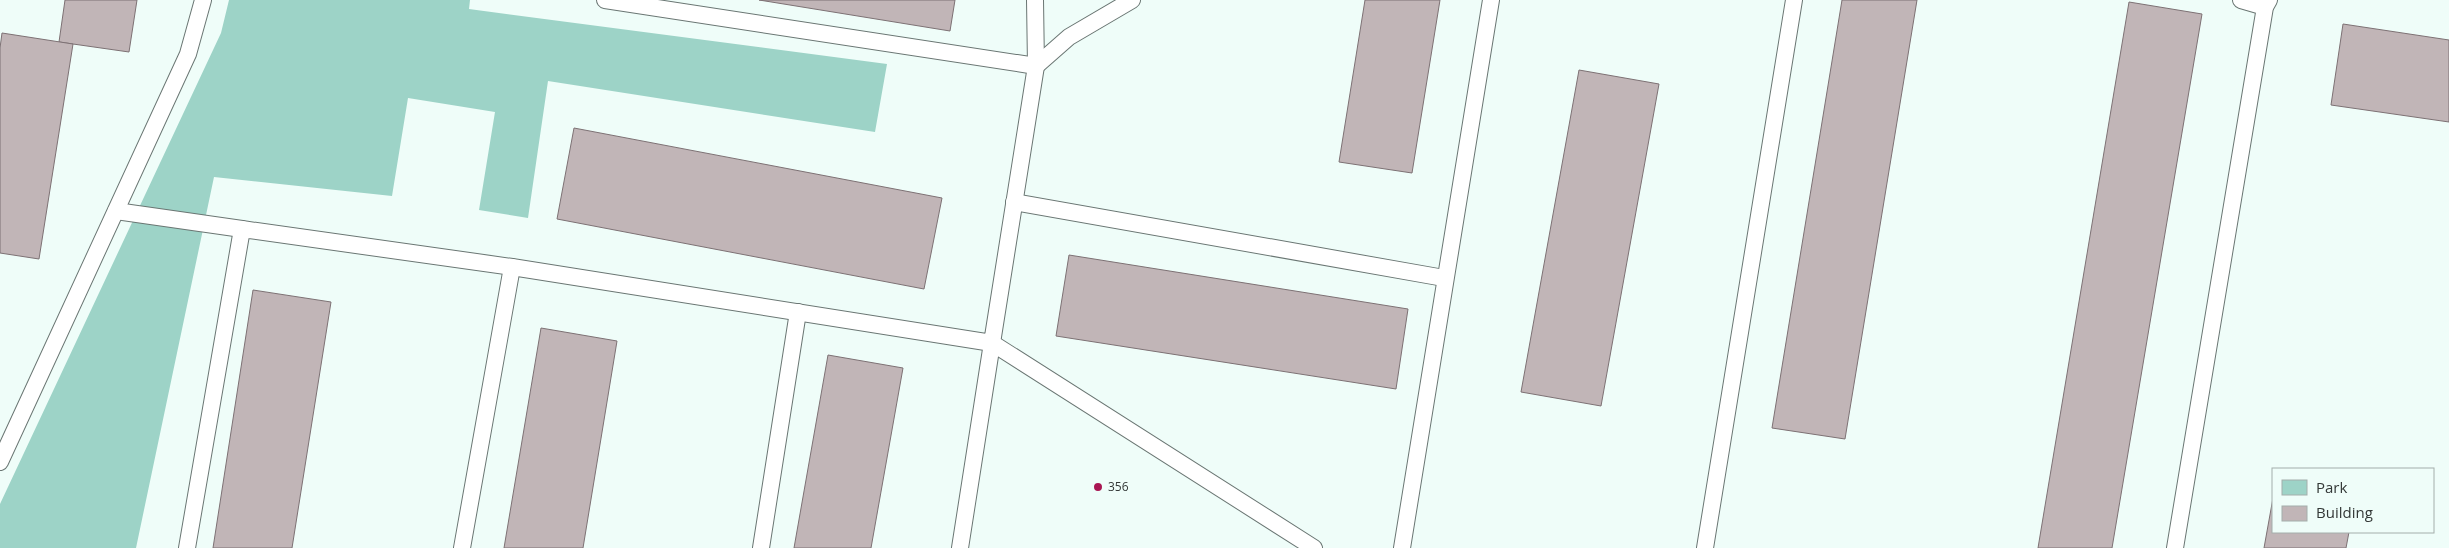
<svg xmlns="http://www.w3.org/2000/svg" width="2449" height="548" font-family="'Open Sans',sans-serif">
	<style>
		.green { fill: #9dd3c7 }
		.building { fill: #c1b5b7; stroke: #7d7174 }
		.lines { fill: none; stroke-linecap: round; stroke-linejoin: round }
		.lane-casing { stroke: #6a7673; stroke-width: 18 }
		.lane { stroke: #fff; stroke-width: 16 }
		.poi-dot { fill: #a81652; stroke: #effdf9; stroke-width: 2 }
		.labels { text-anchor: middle; stroke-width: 4; stroke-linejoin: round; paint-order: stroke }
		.poi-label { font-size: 12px; fill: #333837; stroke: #effdf9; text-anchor: start }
	</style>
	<rect width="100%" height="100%" fill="#effdf9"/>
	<polygon class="green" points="229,0 470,0 469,9 887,64 875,132 548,81 528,218 479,210 495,112 408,98 392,196 214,177 136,548 0,548 0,504 221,33"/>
	<g class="building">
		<polygon points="65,0 137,0 129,52 59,42"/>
		<polygon points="759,0 955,0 950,31"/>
		<polygon points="1365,0 1440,0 1412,173 1339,162"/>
		<polygon points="1842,0 1917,0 1845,439 1772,428"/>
		<polygon points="2129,2 2202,14 2112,548 2038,548"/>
		<polygon points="2343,24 2449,40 2449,122 2331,105"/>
		<polygon points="2,33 73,44 39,259 0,253 0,48"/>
		<polygon points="1579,70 1659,84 1601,406 1521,392"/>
		<polygon points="574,128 942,198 924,289 557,219"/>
		<polygon points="1069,255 1408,309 1396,389 1056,336"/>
		<polygon points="253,290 331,302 292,548 213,548"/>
		<polygon points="541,328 617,341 583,548 504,548"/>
		<polygon points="828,355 903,368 871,548 794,548"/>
		<polygon points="2273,498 2273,532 2349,532 2346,548 2264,548"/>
	</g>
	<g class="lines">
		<defs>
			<g id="lane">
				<polyline points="605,0 1036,66 1069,37 1132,0"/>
				<polyline points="2241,0 2265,7"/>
				<polyline points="1014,202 1444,278"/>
				<polyline points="116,211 242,229"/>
				<polyline points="0,462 188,54 203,0"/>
				<polyline points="187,548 242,229 512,267"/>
				<polyline points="462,548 512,267 992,343 1036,66 1035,0"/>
				<polyline points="761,548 798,312"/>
				<polyline points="960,548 992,343 1314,548"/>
				<polyline points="1402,548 1491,0"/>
				<polyline points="1705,548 1794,0"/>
				<polyline points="2175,548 2265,7 2269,0"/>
			</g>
		</defs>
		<use href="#lane" class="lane-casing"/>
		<use href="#lane" class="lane"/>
	</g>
	<circle class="poi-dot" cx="1098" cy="487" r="5"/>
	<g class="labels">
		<g class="poi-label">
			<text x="1108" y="491">356</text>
		</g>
	</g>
	<rect x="2272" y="468" width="162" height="65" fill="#effdf9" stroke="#a4aeab"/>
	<rect x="2282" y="480" width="25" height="15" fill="#9dd3c7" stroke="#a4aeab"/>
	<text x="2316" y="493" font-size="15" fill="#333837">Park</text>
	<rect x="2282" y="506" width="25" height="15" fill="#c1b5b7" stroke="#a4aeab"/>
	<text x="2316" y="518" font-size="15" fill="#333837">Building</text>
</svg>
